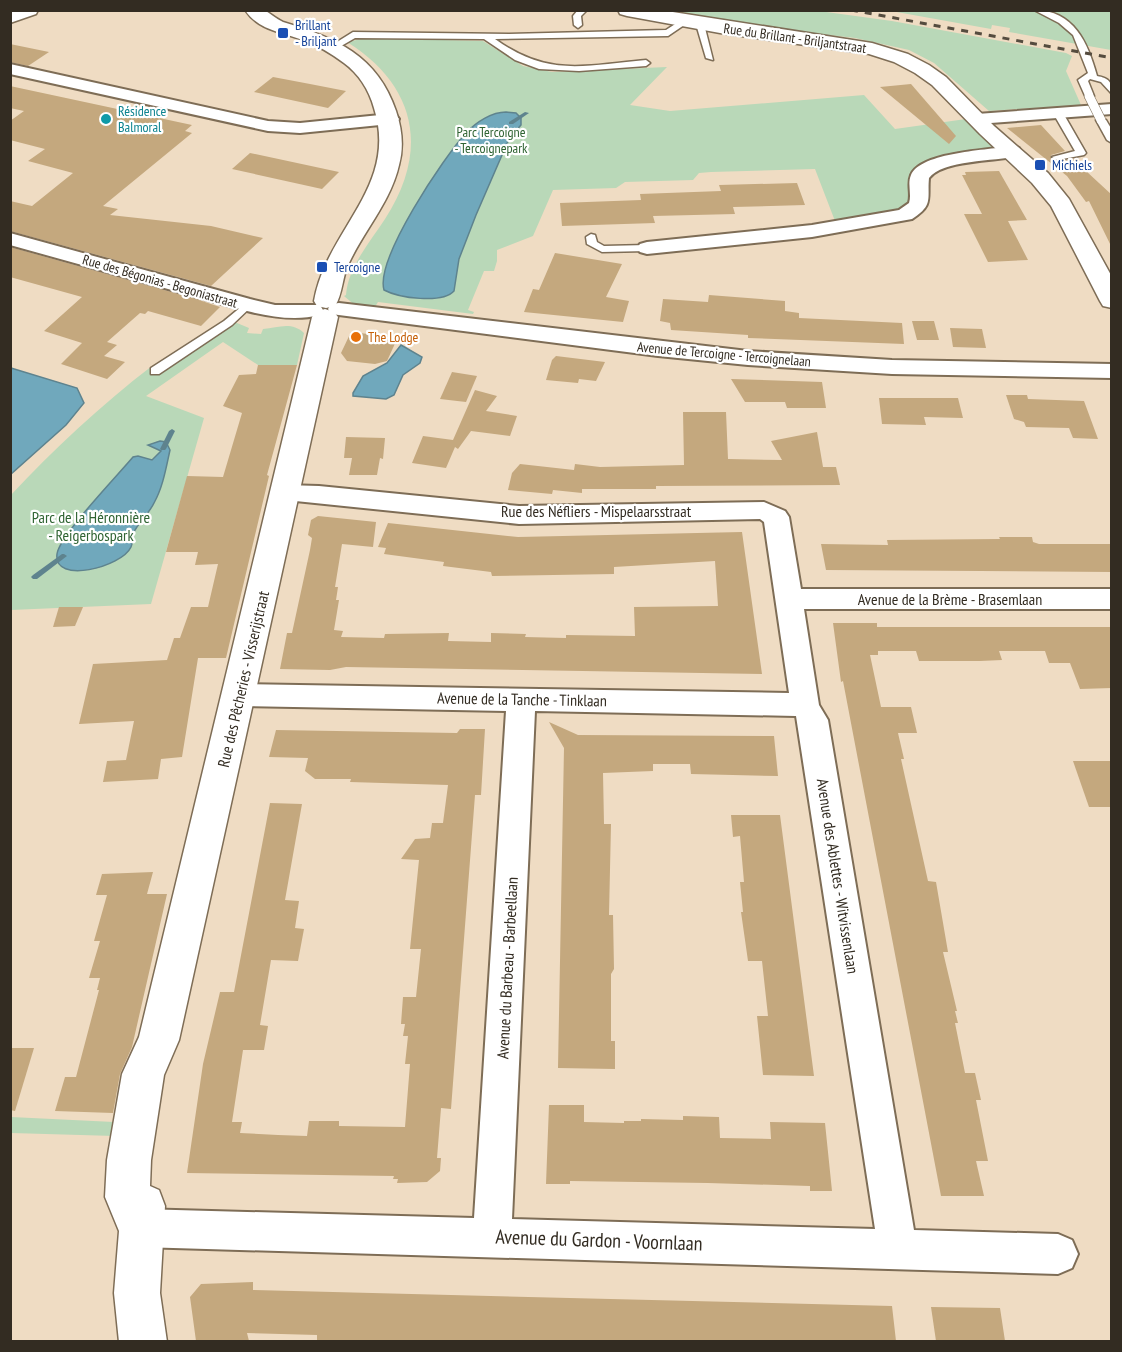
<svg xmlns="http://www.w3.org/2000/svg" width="1122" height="1352" font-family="'PT Sans Narrow',sans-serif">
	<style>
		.green { fill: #b9d8b8 }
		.water { fill: #70a8bc; stroke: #5e838e; stroke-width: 1.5 }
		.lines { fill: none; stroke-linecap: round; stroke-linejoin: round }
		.stream { fill: #5e838e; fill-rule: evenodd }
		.building { fill: #c4a87e }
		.lane-casing { stroke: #7e6d56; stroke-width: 3 }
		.street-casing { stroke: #7e6d56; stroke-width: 4 }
		.secondary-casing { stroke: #7e6d56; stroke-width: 3 }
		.lane { fill: #fff; fill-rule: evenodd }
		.street { fill: #fff; fill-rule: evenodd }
		.secondary { fill: #fff; fill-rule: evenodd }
		.rail { stroke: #554c3f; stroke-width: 3; stroke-dasharray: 7 7; stroke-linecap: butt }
		.lane-bridge-casing { stroke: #7e6d56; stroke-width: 10; stroke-linecap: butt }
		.lane-bridge { stroke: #fff; stroke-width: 9 }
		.transit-dot { fill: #1a4fb4; stroke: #fff; stroke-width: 2 }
		.culture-dot { fill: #0f9aa8; stroke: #fff; stroke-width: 2 }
		.food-dot { fill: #e8710a; stroke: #fff; stroke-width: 2 }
		.labels { text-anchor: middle; stroke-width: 4.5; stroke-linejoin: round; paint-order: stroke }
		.far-transit-label { font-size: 14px; fill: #164399; stroke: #fff; text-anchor: start }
		.far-street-label { font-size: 14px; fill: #332c22; stroke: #fff }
		.far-culture-label { font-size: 14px; fill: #0d838f; stroke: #fff; text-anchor: start }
		.far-park-label { font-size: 14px; fill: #306433; stroke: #fff }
		.far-food-label { font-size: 14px; fill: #c56008; stroke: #fff; text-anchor: start }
		.street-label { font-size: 16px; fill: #332c22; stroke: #fff }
		.park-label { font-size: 16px; fill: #306433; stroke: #fff }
		.near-street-label { font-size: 20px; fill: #332c22; stroke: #fff }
	</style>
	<rect width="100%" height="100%" fill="#efdcc3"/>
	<g class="green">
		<polygon points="664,11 819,11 892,21 1066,53 1072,56 1066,71 1081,105 989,111 934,63 909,50 855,38 785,30"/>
		<polygon points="891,11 1111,11 1111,50 1009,32 1010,28 992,25 991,29"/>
		<path d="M366,38L483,41L523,66L552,72L667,67L630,105L670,111L864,95L895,129L966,119L994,149L933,162L912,202L898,211L835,221L815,169L711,172L699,173L693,180L625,182L616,188L553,190L533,236L497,250V261L494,271H484L468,310L474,312L473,314L378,302L373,310L357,307L344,296L346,295C348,267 370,242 385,219C430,150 416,85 347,42Z"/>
		<path d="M225,318L249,328L247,333L261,334L263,329C278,328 291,321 304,333L297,365H258L223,342L146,396L204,418L151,604L11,610L10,496C54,449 101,405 152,366L155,367L223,322Z"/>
		<polygon points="11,1117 114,1122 115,1136 11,1133"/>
	</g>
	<g class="water">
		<path d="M506,112L516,113L521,118V125L509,139L476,215L459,259L454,291C442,304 399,298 384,290C375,259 444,157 466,133C476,122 492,112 506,112Z"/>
		<polygon points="401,345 422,357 420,363 403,375 394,395 386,399 353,396 353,393 363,376 387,363"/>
		<polygon points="11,368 77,388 84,403 66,425 11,474"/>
		<path d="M160,441L166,442L170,450C166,468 163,487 154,503C149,514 138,522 133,534C132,538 133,543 131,547C122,567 53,585 57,554C59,536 118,475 133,457L138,456L152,460L161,451L148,445Z"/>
	</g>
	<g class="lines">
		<g class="stream">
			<polygon points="525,112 529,113 513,124 509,124 509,122"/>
			<polygon points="172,429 175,431 166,449 165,450 161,450 160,449 169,431"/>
			<polygon points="62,554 64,554 67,556 37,579 33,579 31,577 33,575"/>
		</g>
	</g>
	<g class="building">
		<polygon points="10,44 49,52 28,66 10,62"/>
		<polygon points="273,77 310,84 346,91 328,108 254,92"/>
		<polygon points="911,84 956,136 949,144 880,87"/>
		<polygon points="10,86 192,125 185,131 192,133 103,206 118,209 110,215 211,226 263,238 211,286 10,231 10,201 32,206 73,173 28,161 45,149 10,140 10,121 24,111 10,108"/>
		<polygon points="1041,125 1065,151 1051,155 1051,159 1057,162 1073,159 1112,195 1112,248 1089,201 1086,202 1067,176 1007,128"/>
		<polygon points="250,153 339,172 322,189 232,169"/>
		<polygon points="999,171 1027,220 1008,221 1028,260 988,262 964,214 982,214 962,175 966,175 965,172"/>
		<polygon points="797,183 805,205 733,207 735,214 653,216 655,223 562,226 560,203 641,200 640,194 721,191 719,185"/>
		<polygon points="10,247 196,299 220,307 201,326 148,311 145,314 140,313 107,342 117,345 104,356 125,362 107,379 61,364 82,343 44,331 82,297 10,277"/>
		<polygon points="555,253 622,264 606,297 629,301 623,322 524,312 533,289 539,290"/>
		<polygon points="709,295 785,301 785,311 799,313 799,318 902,323 904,344 748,338 748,335 671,330 670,323 660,321 663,299 708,302"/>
		<polygon points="912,321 934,321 939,340 917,340"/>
		<polygon points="950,328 982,329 986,348 953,347"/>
		<polygon points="351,332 377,335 398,337 387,361 375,364 347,361 341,353"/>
		<polygon points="556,356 605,362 596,381 579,379 578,383 546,380 552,360"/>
		<polygon points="258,365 297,365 267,475 269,476 226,658 198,658 182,757 161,759 158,779 103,782 107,761 126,760 134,721 79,724 93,664 167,660 174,638 180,638 191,607 208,607 218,564 195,565 198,552 166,552 187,476 223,477 242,413 223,406 239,375 256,374"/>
		<polygon points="452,372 477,376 466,402 440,399"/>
		<polygon points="731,379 822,382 826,408 787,408 785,402 745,402"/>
		<polygon points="475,390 497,396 486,411 517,416 510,436 471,431 458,449 455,447 446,468 412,463 423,436 453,440"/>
		<polygon points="1006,395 1027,395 1028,399 1084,401 1098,439 1073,438 1069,428 1026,427 1024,422 1014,419"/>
		<polygon points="879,398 958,398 963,418 924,417 926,425 882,424"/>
		<polygon points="683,412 726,412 728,459 782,460 771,441 817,432 823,467 836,467 840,485 656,486 656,489 582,489 582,493 553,490 552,494 508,490 512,473 520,464 574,470 575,464 600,467 684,465"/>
		<polygon points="346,437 385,438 383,459 380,458 377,475 349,475 352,458 344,458"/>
		<polygon points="318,516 376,522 373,547 342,544 335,587 338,587 336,600 339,600 334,630 343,631 341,637 384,638 385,634 449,633 448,641 491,642 491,633 526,634 525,637 566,638 566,635 635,636 634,607 718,606 715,561 614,567 614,574 492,576 491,572 443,566 444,562 384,554 386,548 378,547 388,523 518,537 742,532 762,674 346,667 330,670 280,669 287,633 292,633 310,550 312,538 308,535 311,520"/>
		<polygon points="999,537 1032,537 1033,542 1039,544 1112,544 1112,572 826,570 821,544 888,545 887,540 1000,539"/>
		<polygon points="59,607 83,607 75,626 53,627"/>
		<polygon points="833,623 877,623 877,627 1112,627 1112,688 1080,689 1070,663 1049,663 1045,651 999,651 1002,660 980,661 919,661 916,651 878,651 878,655 870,655 881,707 911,707 917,733 898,733 904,759 901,759 928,881 936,882 948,952 943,952 957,1011 955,1011 958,1023 955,1023 965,1073 975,1073 981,1100 976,1100 988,1161 976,1161 984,1196 941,1196 843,681 841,682"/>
		<polygon points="549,722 578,735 774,736 778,776 691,774 690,764 653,764 653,771 603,773 604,824 611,824 609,915 613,915 614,969 611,974 611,1041 615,1041 615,1069 558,1068 564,748"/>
		<polygon points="460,729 485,729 481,795 475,795 451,1109 441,1108 437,1158 441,1158 440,1171 427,1182 397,1183 398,1179 393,1179 394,1176 187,1173 203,1064 220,992 234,992 270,803 302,804 285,900 299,901 295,928 304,929 298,961 271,960 260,1025 268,1026 264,1050 243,1050 232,1122 242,1122 240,1133 278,1135 307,1136 309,1121 339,1121 339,1126 405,1127 410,1064 405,1064 408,1036 403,1036 405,1024 401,1024 403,997 416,997 421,949 410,949 419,860 401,859 415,839 430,838 432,823 443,823 448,785 350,782 351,779 315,779 305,771 308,758 269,757 276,730 457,733"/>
		<polygon points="1073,761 1112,761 1112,807 1089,807"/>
		<polygon points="731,815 780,815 814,1076 763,1075 757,1016 768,1016 762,961 748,961 741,912 743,912 740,882 744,882 740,836 733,837"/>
		<polygon points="153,872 147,894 167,894 132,1047 120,1074 113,1113 55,1111 65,1077 76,1077 99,990 97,990 100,978 89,978 100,941 94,941 107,895 96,895 102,874"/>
		<polygon points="10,1048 34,1048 15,1111 10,1110"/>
		<polygon points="549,1105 584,1105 584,1122 624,1123 624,1121 641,1121 641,1119 683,1120 683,1116 719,1117 720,1138 771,1139 770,1122 825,1123 832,1191 810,1191 810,1186 708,1183 570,1181 570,1184 546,1184"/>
		<polygon points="253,1282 253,1290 892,1306 896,1341 317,1341 317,1335 247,1333 249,1341 196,1341 190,1297 201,1284"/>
		<polygon points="931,1307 1000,1308 1005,1341 936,1341"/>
	</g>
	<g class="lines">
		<defs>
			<g id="lane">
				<polygon points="578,10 587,10 581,16 582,25 578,28 574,25 573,16"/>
				<path d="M1034,10C1074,10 1088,43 1097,76C1109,78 1112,82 1112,94L1101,82L1090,79L1088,81L1094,96L1086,98L1078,80L1088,73L1073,35L1059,23Z"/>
				<path d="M683,19L690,21L668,36L495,39C549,78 585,65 646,60L650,63L646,66L579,71L539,69L515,60L484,39L355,38L336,49L329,47L353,32L509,34L666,30Z"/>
				<polygon points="700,21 704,24 713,60 706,58 696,24"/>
				<polygon points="1058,110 1063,113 1086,153 1084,155 1057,160 1052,157 1075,151 1053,113"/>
				<polygon points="1098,118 1106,120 1112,130 1112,143 1107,140 1096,120"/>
				<polygon points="591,234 595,235 597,242 604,246 647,245 652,248 647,251 602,252 587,244 586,237"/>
				<polygon points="247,302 253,305 232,325 159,374 151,374 151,368 224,321"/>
			</g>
			<g id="street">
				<polygon points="10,64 268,121 300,123 390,114 396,115 399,119 396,123 390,124 300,133 268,131 10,74"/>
				<polygon points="1112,104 1112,114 977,124 971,123 968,119 971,115 977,114"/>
				<path d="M1012,146L1019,148L1021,152L1019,156C997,161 942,160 929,178C927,199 934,205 912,219L812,237L647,254L640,252L637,248L640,244L647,242L812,225L899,210L909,203C912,194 907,184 911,175C921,152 989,150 1012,146Z"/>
				<path d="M10,233L250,299L275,305H320L323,310L320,315C296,321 271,317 247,311L10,245Z"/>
				<polygon points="339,303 748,351 892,360 1112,364 1112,378 892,374 748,365 658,356 331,314 328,309 331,304"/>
				<path d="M285,485L319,486L519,506L764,502L785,511L789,517L801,589H1112V609H804L819,705L828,720L914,1230L1058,1234L1072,1240L1078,1254L1072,1268L1058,1274L140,1247L126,1242L121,1228L126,1214L140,1209L474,1218L506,711L239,706L229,703L225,695L229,687L239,684L789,693L764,522L760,519L519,524L276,499L272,493L276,487ZM535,711L796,716L875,1229L512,1219Z"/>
			</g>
			<g id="secondary">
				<polygon points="38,10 36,14 10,23 10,11"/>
				<path d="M245,10C250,10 259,9 264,10C270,13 276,19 283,22C336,38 377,55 396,111C402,129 404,147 399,165C391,201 364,231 349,263C342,276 343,294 335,306L326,308L317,306L314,301C327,228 399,187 374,108C369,90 359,74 344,63C332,54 319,46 305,41C283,32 259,31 245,10Z"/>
				<polygon points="618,10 660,10 872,43 908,54 929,65 946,77 994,126 1048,173 1069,199 1112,277 1112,308 1103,306 1100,301 1051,206 1032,183 980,134 932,85 915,73 894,62 869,54 720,33 627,16 620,14"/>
				<polygon points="325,309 334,312 338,317 179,1040 164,1075 151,1160 150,1186 159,1190 165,1206 160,1293 167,1342 119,1342 114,1293 119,1231 105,1197 107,1160 122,1074 139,1037 312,317 316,312"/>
			</g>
		</defs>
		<use href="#lane" class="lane-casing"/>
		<use href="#street" class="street-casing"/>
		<use href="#secondary" class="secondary-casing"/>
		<use href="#lane" class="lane"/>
		<use href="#street" class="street"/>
		<use href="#secondary" class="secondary"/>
		<polyline class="rail" points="851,10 1112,58"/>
		<defs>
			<polyline id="lane-bridge" points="1089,96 1101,120"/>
		</defs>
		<use href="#lane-bridge" class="lane-bridge-casing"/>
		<use href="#lane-bridge" class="lane-bridge"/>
	</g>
	<g class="transit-dot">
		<rect x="277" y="27" width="12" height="12" rx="3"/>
		<rect x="1034" y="159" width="12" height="12" rx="3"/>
		<rect x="316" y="261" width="12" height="12" rx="3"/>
	</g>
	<circle class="culture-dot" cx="106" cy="119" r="6"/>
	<circle class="food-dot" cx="356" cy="337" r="6"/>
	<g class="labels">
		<g class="far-transit-label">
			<text x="295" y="30">Brillant<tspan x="295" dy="16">- Briljant</tspan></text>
			<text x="1052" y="170">Michiels</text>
			<text x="334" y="272">Tercoigne</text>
		</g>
		<g class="far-street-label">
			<text transform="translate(795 38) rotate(8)" y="5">Rue du Brillant - Briljantstraat</text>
			<text transform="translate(160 281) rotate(16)" y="5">Rue des Bégonias - Begoniastraat</text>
			<text transform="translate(724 354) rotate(5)" y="5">Avenue de Tercoigne - Tercoignelaan</text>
		</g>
		<g class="far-culture-label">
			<text x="118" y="116">Résidence<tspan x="118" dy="16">Balmoral</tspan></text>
		</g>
		<g class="far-park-label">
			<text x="491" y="137">Parc Tercoigne<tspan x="491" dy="16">- Tercoignepark</tspan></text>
		</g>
		<g class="far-food-label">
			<text x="368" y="342">The Lodge</text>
		</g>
		<g class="street-label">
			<text x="596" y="517">Rue des Néfliers - Mispelaarsstraat</text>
			<text x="950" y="605">Avenue de la Brème - Brasemlaan</text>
			<text transform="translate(243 679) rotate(-77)" y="6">Rue des Pêcheries - Visserijstraat</text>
			<text transform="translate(522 699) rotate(1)" y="6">Avenue de la Tanche - Tinklaan</text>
			<text transform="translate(838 876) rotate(81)" y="6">Avenue des Ablettes - Witvissenlaan</text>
			<text transform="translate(507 968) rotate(-87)" y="6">Avenue du Barbeau - Barbeellaan</text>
		</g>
		<g class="park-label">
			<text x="91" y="523">Parc de la Héronnière<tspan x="91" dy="18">- Reigerbospark</tspan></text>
		</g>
		<g class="near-street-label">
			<text transform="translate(599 1240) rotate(2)" y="7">Avenue du Gardon - Voornlaan</text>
		</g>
	</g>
	<rect width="1122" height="1352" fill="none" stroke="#332c22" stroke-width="24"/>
</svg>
